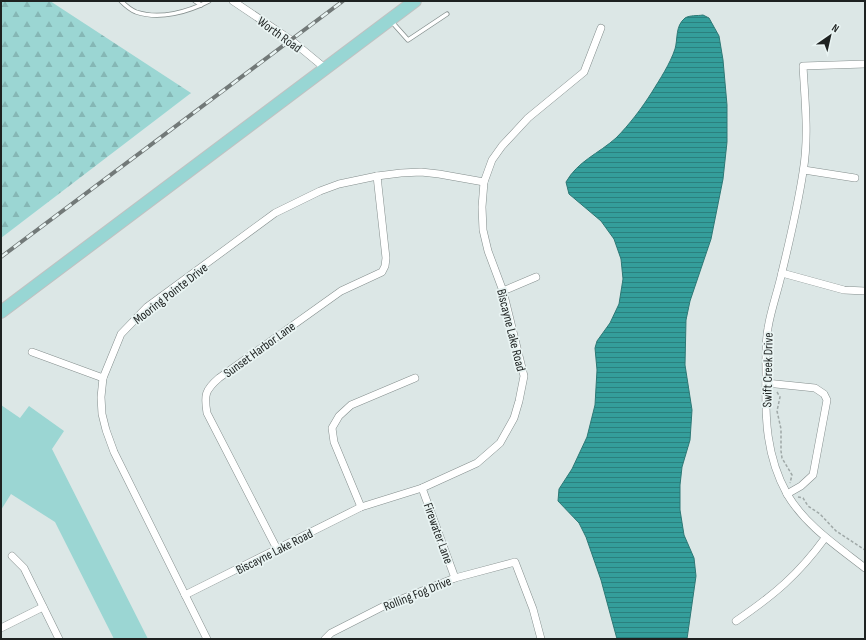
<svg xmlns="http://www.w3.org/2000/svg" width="866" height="640" font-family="'Sofia Sans Condensed',sans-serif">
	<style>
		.green { fill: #9bd6d3 }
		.forest { fill: url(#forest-firs) }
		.water { fill: url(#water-rules); stroke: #2d7976 }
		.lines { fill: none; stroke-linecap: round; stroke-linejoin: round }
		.service-casing { stroke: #848e8d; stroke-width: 5 }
		.minor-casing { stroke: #848e8d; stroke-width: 8 }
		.primary-casing { stroke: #c0c1c1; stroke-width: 14 }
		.path { stroke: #9fa8a7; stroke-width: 1.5; stroke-dasharray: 3 2; stroke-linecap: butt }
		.service { stroke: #fff; stroke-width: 3.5 }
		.minor { stroke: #fff; stroke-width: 7 }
		.primary { stroke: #98d6d4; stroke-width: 12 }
		.rail-casing { stroke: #727978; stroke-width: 4 }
		.rail { stroke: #e9f4f3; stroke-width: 2.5; stroke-dasharray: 8; stroke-linecap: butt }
		.labels { text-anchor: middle; stroke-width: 3.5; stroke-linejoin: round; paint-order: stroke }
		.street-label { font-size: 13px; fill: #1e2221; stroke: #e9f4f3 }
	</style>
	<defs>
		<pattern id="forest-firs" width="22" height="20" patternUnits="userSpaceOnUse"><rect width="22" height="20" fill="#9bd6d3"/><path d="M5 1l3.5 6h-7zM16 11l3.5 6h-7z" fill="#85b7b5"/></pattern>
		<pattern id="water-rules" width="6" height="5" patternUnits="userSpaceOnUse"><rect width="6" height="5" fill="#349e9b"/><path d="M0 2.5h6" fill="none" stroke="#2b807e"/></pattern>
	</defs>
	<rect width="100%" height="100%" fill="#dce7e6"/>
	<polygon class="green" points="1,405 20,418 29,406 64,431 52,449 148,639 114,639 55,522 11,494 1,510"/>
	<polygon class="forest" points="1,1 50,1 191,93 1,238"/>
	<path class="water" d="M703,15L709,18L719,36L723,60L727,105V142L723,179L711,239L690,301L686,320L685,365L692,410L690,440L682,467L680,485V510L684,535L694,558L696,576L687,639H617L601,580L586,537L579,523L558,501L559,489L572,469L587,437L595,405L597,370L595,348L597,341L610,323L619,304L623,279L621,259L614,239L601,221L569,194L566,182C578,161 598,154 616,138C629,125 642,108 652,92C660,79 670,64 675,49C678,39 675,26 685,18C690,15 697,16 703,15Z"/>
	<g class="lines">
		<defs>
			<g id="service">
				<path d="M121,1C125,5 131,10 136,12C160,20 188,12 209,1"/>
				<polyline points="195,1 201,5"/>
				<polyline points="392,22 408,40 447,14"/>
			</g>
			<g id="minor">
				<polyline points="233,1 291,40 326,69"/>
				<path d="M865,64L803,66C805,101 809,138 803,172C798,205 790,239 782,272C778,291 771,309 768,328C765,344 766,360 766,376C765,418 766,456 787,494C805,525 837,546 865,568"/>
				<polyline points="804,170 855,178"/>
				<polyline points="782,273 844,290 865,291"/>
				<polyline points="503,291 536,277"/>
				<polyline points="32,352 103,378"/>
				<polyline points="766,383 815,388 824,394 827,400 813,475 801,486 787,494"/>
				<polyline points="422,488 455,578"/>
				<polyline points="361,507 334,442 332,428 339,416 351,405 415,378"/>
				<path d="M277,549L207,413C204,395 205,390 219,378L341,291L382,272L385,266L386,258L377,176"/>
				<polyline points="12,556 24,568 59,639"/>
				<polyline points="185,595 361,507 422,488 477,463 500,443 514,418 519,401 524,376 503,291 488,251 483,230 482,207 484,182 492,160 502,146 528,118 584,72 601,28"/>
				<path d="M736,621C774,595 798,575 825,538"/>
				<polyline points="1,628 43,607"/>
				<polyline points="207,639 114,452 106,430 102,414 101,397 103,378 121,334 147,307 275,213 320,191 339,184 377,176 401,173 421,172 439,174 484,182"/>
				<polyline points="325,639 331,633 384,606 455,578 515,562 533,609 541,639"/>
			</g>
			<polyline id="primary" points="1,312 415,1"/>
		</defs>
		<use href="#service" class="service-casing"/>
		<use href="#minor" class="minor-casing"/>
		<use href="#primary" class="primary-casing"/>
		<g class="path">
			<polyline points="777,392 780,397 777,411 781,429 781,451 782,458 792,475 790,483"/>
			<polyline points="798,497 803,498 808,506 820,514 836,531 865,550"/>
		</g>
		<use href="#service" class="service"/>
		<use href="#minor" class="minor"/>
		<use href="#primary" class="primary"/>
		<defs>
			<polyline id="rail" points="1,257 343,1"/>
		</defs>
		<use href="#rail" class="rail-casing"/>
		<use href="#rail" class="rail"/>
	</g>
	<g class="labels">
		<g class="street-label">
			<text transform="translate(280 34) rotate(36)" y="5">Worth Road</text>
			<text transform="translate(170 293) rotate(-38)" y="5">Mooring Pointe Drive</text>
			<text transform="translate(512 330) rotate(76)" y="5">Biscayne Lake Road</text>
			<text transform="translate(259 349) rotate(-36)" y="5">Sunset Harbor Lane</text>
			<text transform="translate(767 370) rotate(-89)" y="5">Swift Creek Drive</text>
			<text transform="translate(439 533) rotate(70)" y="5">Firewater Lane</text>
			<text transform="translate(274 551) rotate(-27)" y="5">Biscayne Lake Road</text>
			<text transform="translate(417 593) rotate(-22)" y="5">Rolling Fog Drive</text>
		</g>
	</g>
	<rect width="866" height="640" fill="none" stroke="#1e2221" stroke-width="4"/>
	<g transform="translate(830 36) rotate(34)" stroke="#e9f4f3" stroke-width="3" paint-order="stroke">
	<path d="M0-3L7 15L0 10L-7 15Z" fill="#1e2221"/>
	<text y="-6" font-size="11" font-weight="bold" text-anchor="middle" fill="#1e2221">N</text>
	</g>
</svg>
